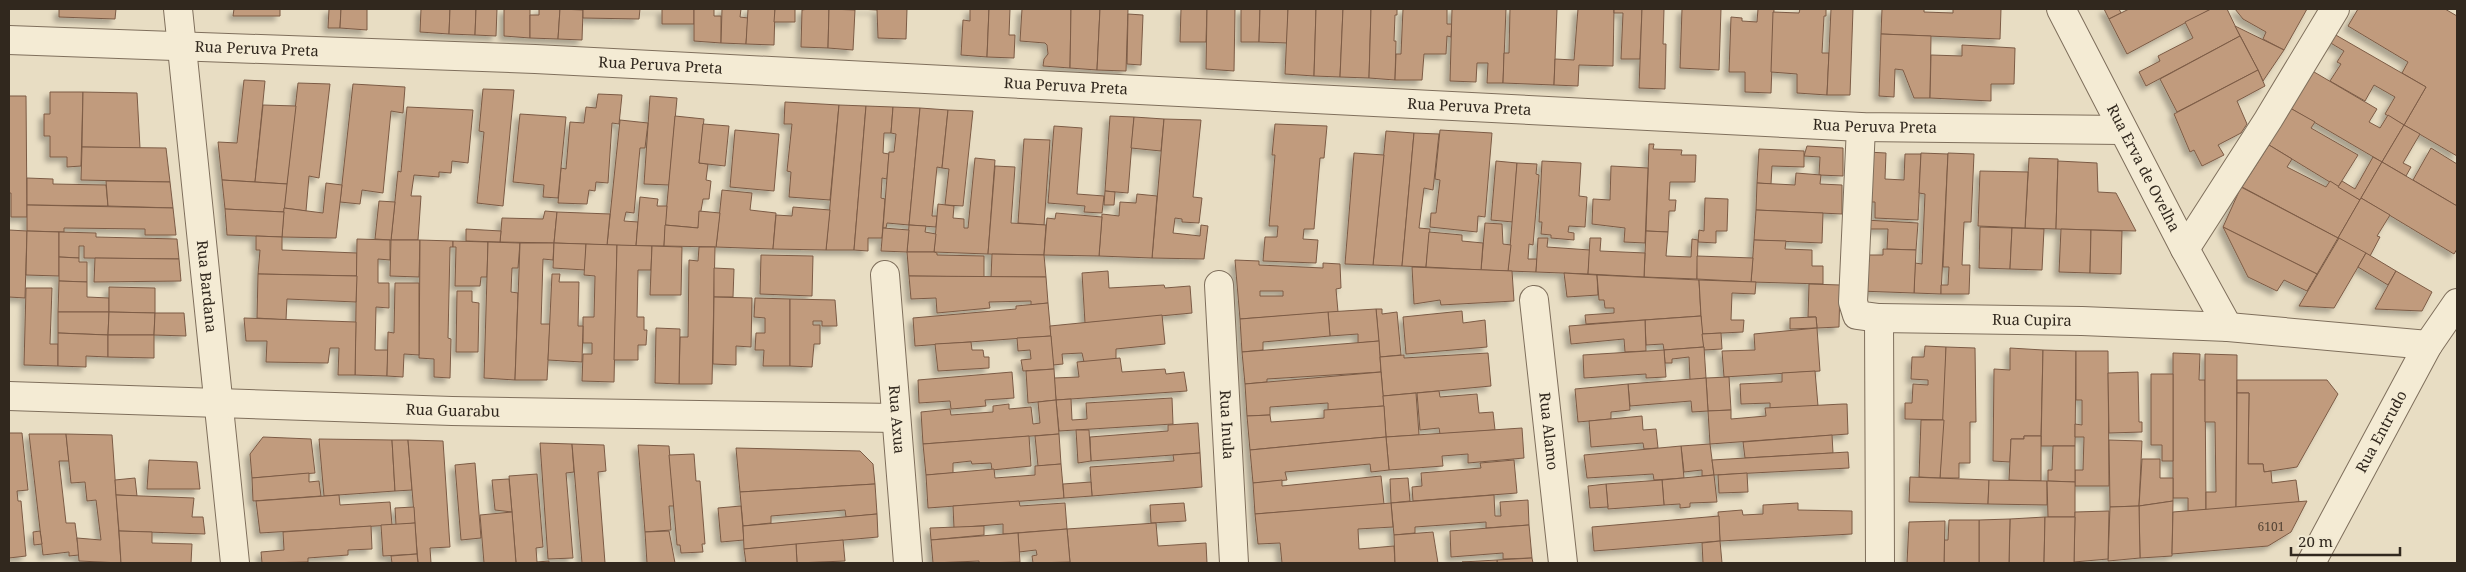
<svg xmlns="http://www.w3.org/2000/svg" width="2466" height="572" font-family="'Noto Serif',serif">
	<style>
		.building { fill: #c19b7d; stroke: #7c5b45; fill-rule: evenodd; filter: url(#shadow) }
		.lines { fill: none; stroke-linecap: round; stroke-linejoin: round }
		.street-casing { stroke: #7f6f5c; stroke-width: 30 }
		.street { stroke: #f4ebd4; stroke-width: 28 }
		.labels { text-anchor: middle; stroke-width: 4.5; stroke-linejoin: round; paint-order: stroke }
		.number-label { font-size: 12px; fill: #554536 }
		.street-label { font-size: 15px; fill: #31281e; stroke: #f0e8d1 }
	</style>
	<defs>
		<filter id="shadow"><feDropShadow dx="-4.5" dy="4.5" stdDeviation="2.5" flood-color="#0004"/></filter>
	</defs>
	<rect width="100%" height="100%" fill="#e8ddc3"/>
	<g class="building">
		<polygon points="59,9 116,9 115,19 59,17"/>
		<polygon points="234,9 280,9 280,16 233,16"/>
		<polygon points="329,9 341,9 340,28 328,28"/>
		<polygon points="341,9 367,9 367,30 340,28"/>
		<polygon points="421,9 450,9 449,34 420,32"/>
		<polygon points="450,9 476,9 475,35 449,34"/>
		<polygon points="476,9 497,9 496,36 475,35"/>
		<polygon points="504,9 530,9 530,38 504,36"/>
		<polygon points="539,9 560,9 558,39 530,38 530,15 539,15"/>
		<polygon points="560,9 583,10 582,40 558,39"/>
		<polygon points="583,9 640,9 639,19 583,18"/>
		<polygon points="640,9 694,9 694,24 662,24 662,9"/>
		<polygon points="694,9 714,9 714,16 721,16 721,43 694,41"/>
		<polygon points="722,9 741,9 740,17 748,18 746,44 721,43"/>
		<polygon points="748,9 775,9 774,45 746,44"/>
		<polygon points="775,9 795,9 795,22 774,22"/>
		<polygon points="808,9 829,9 828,48 801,47 802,10"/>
		<polygon points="829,9 855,10 853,50 828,48"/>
		<polygon points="859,9 907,9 906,39 878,38 877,10"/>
		<polygon points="970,9 989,9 987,57 961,55 963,20 970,21"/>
		<polygon points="989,9 1010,9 1009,35 1015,35 1014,58 987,57"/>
		<polygon points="1022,9 1071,9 1070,68 1043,66 1044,59 1048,54 1047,45 1045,43 1020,41"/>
		<polygon points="1071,9 1100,9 1097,70 1070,68"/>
		<polygon points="1100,9 1128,9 1126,71 1097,70"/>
		<polygon points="1181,9 1207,9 1206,42 1180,42"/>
		<polygon points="1207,9 1235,9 1234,71 1206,69"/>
		<polygon points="1241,9 1260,9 1259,42 1241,42"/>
		<polygon points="1260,9 1288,9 1287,43 1259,42"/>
		<polygon points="1288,9 1316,9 1314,76 1285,74"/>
		<polygon points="1316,9 1343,9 1340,77 1314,76"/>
		<polygon points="1343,9 1371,9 1369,78 1340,77"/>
		<polygon points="1371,9 1397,9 1397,15 1395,15 1394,41 1396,41 1395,80 1369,78"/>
		<polygon points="1403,9 1447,9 1447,24 1452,24 1451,37 1447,36 1446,54 1424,54 1422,80 1395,80 1396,54 1401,54"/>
		<polygon points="1452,9 1506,9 1503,83 1487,83 1488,63 1477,63 1476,82 1450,81"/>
		<polygon points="1510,9 1557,9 1554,85 1503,83 1504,53 1509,53"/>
		<polygon points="1578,9 1614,9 1613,66 1579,65 1578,86 1554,85 1555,59 1574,60"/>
		<polygon points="1614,9 1642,9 1640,59 1621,59 1623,13 1614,13"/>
		<polygon points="1642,9 1664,9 1663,44 1666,44 1665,89 1639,88"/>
		<polygon points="1682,9 1721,9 1719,70 1680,68"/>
		<polygon points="1758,9 1774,9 1771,93 1745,92 1745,72 1729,72 1731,17 1742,18 1742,21 1757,22"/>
		<polygon points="1800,9 1826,9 1826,16 1824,16 1822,53 1829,53 1827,95 1797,93 1797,74 1771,72 1773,12 1799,13"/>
		<polygon points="1831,9 1853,9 1850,95 1827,95"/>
		<polygon points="1882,9 1924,9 1924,12 1953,13 1953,9 2001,9 2000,39 1881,34"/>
		<polygon points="2104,9 2119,9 2121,13 2109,19"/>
		<polygon points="2129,9 2211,9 2127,54 2109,19"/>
		<polygon points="2211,9 2227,9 2240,36 2146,86 2139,72 2160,61 2158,56 2193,38 2185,22"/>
		<polygon points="2235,9 2307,9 2284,50 2263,39 2266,32 2243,19"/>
		<polygon points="2358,9 2445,9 2457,16 2457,156 2404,125 2426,87 2402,73 2408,62 2348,26"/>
		<polygon points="1128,14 1143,15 1141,65 1127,64"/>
		<polygon points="2235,26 2284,50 2263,81 2258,70"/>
		<polygon points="1881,34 1931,36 1930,98 1914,98 1903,70 1895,69 1894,97 1879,96"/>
		<polygon points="2334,34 2426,87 2404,125 2385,114 2395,97 2374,85 2365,101 2330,81 2341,64 2337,62 2344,51 2329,42"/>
		<polygon points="2240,36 2258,70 2177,112 2160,79"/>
		<polygon points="1962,45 2015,48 2014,84 1991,84 1991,101 1930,98 1931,55 1962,56"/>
		<polygon points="2309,69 2377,109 2369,122 2380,128 2388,115 2404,125 2382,162 2290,108"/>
		<polygon points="2258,70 2265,86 2237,101 2247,124 2241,133 2218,145 2224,155 2202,166 2194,150 2190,152 2174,114"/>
		<polygon points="244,80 265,81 255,182 222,180 218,142 237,143"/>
		<polygon points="298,83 330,84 319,178 309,176 306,211 284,208"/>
		<polygon points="353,84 405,87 403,113 391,111 383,193 362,190 360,204 340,202"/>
		<polygon points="483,89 514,90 503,206 477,203 484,132 479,131"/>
		<polygon points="50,92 83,92 81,166 67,167 67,157 50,157 50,136 44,136 44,114 50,114"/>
		<polygon points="83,92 137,93 140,148 82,147"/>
		<polygon points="598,94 622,95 619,124 612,123 608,183 596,182 595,191 589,190 587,204 558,203 561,168 566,169 570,122 584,123 586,107 596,108"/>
		<polygon points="9,96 26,96 27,217 11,217 11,193 9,193"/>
		<polygon points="650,96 677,98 669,185 644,184"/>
		<polygon points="785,102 839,105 830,200 789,197 791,172 787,171 792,124 784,124"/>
		<polygon points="263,105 296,106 287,184 255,182"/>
		<polygon points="839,105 866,106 854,250 826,250"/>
		<polygon points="866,106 893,107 891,133 884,133 883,153 889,154 887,179 882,178 881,198 885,199 882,238 868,238 868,251 854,250"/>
		<polygon points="407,107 473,110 468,163 452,161 451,173 439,172 439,177 414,175 411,196 421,196 418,240 391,240 398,171 401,172"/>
		<polygon points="893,107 920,108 909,225 887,223 886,228 883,228 889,152 894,152 896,134 891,133"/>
		<polygon points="920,108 948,110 942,168 937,167 932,216 937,216 936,227 909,225"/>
		<polygon points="2290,108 2315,122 2311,128 2358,155 2338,187 2269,145"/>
		<polygon points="948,110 973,111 963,206 945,205 949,169 942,168"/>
		<polygon points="520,114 566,117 558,198 543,197 544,185 513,182"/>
		<polygon points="675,116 704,119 699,163 708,164 706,180 711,181 709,199 703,199 698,228 665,225"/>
		<polygon points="1110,116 1134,117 1128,193 1105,191"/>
		<polygon points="1134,117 1164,119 1161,151 1131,148"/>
		<polygon points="1164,119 1201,120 1193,197 1202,198 1199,223 1182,222 1182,219 1175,218 1173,233 1200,236 1201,225 1208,226 1204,259 1152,258"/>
		<polygon points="620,120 648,123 645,148 640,148 634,213 626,212 624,221 638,222 636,246 607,245"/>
		<polygon points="703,124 729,126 725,166 699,163"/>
		<polygon points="1275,124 1327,126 1324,158 1320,158 1314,229 1304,229 1303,239 1318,240 1316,263 1263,261 1265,237 1277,237 1278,226 1269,226 1275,155 1272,155"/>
		<polygon points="2404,125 2420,134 2403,163 2411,167 2406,176 2382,162"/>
		<polygon points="1054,126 1082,128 1077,194 1104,196 1102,213 1084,212 1085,206 1048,203"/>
		<polygon points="735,130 779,134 774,191 730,187"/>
		<polygon points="1440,130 1492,133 1485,217 1478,216 1477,232 1430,227 1431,213 1436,213 1440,180 1435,179"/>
		<polygon points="1386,131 1414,133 1402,266 1373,265"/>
		<polygon points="1414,133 1439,134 1433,190 1424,188 1419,228 1430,229 1426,267 1402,266"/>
		<polygon points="1024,139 1050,140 1044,225 1018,223"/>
		<polygon points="1649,144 1654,144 1653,149 1682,150 1681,155 1696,155 1695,182 1670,182 1669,200 1676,200 1675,211 1669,211 1668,232 1646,231"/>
		<polygon points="2269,145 2292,159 2287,167 2326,187 2330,181 2360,200 2338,238 2242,187"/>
		<polygon points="1807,146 1843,148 1843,176 1819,175 1820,157 1804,156"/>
		<polygon points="82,147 166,148 170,182 81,180"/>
		<polygon points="2431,148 2457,164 2457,206 2413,180"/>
		<polygon points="1759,149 1804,151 1804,167 1772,166 1771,184 1757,183"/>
		<polygon points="1867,152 1886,153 1885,179 1904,180 1905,154 1921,154 1918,220 1875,218 1875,202 1864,202"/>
		<polygon points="1354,153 1384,155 1373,265 1345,264"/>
		<polygon points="1921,153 1948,154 1941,294 1914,293 1915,263 1922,264 1925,194 1919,193"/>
		<polygon points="1948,153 1974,154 1971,222 1964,222 1962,265 1970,265 1969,294 1941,294 1941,285 1948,285 1949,267 1943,267"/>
		<polygon points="2373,157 2382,162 2360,200 2338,187 2342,181 2355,189"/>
		<polygon points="975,158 995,160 988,254 934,252 938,204 954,206 953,218 964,219 964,228 968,228"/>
		<polygon points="2029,158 2058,159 2056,229 2025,228"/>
		<polygon points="1496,161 1517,163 1513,222 1491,220"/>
		<polygon points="1542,161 1581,163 1579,196 1587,197 1585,227 1569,226 1568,232 1574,233 1574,240 1551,238 1551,235 1541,234 1542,222 1539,222"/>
		<polygon points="2058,161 2097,163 2098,192 2116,193 2136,231 2056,229"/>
		<polygon points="2382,162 2457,206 2457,249 2454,254 2361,198"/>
		<polygon points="1517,163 1537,164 1536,174 1539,175 1533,245 1529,244 1528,259 1537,259 1536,272 1508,271"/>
		<polygon points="995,166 1015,167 1011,223 1046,225 1044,255 988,254"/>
		<polygon points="1611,166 1648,168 1645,243 1624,242 1625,228 1592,224 1593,199 1610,200"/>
		<polygon points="1980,171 2028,172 2025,228 1978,226"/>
		<polygon points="1796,173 1821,175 1820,184 1842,185 1842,214 1756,210 1757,183 1795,185"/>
		<polygon points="27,178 53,179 53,184 106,185 108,206 27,205"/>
		<polygon points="222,180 287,184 284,212 225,209"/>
		<polygon points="106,181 170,182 173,208 108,206"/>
		<polygon points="326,183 342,185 336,238 282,237 284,208 323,213"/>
		<polygon points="2241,187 2338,238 2317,274 2223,227"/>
		<polygon points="722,190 752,193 750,210 776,213 773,249 716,247"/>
		<polygon points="1105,191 1115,192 1114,205 1104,205"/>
		<polygon points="1137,194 1157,196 1152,258 1099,256 1102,214 1119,216 1120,202 1136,203"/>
		<polygon points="640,197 658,199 657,206 667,206 664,246 636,246"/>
		<polygon points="1705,198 1728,199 1727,231 1716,231 1716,243 1698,242 1699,230 1704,231"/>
		<polygon points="2361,198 2390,215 2377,236 2380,237 2370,256 2338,238"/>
		<polygon points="379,201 395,202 391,240 375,239"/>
		<polygon points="27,205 173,208 176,235 145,235 145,229 64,228 64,232 27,231"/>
		<polygon points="793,207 830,210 826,250 773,249 776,215 792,216"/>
		<polygon points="225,209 284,212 282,237 227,235"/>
		<polygon points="1756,210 1823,213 1822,243 1754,240"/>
		<polygon points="545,211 557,212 554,243 500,242 502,218 543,219"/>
		<polygon points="699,211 720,213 716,247 664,246 665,225 698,228"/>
		<polygon points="557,212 610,214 607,245 554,243"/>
		<polygon points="1056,213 1102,217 1099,256 1044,255 1047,218 1055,219"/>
		<polygon points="1865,220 1918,223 1916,250 1887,249 1888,229 1863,229"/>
		<polygon points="1485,223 1502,224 1503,244 1511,245 1508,271 1481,270"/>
		<polygon points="909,225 926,226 925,232 936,234 934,252 907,252"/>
		<polygon points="1980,227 2012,228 2010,269 1979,268"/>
		<polygon points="2223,227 2317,274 2307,291 2284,280 2277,291 2248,277"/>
		<polygon points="883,228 909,230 907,252 881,251"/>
		<polygon points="2012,228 2044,229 2042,270 2010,269"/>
		<polygon points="466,229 501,231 500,242 466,241"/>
		<polygon points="2061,229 2091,230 2090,273 2059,272"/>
		<polygon points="9,230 27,231 25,298 9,297"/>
		<polygon points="2091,230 2122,231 2121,274 2090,273"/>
		<polygon points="27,231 59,232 59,276 26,275"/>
		<polygon points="1646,231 1668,232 1666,256 1691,257 1692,239 1698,240 1697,279 1644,277"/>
		<polygon points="59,232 96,233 96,237 177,239 179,259 84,258 84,246 79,246 79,258 59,257"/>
		<polygon points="1429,232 1462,235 1462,241 1483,243 1481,270 1426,267"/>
		<polygon points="256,236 282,237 282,250 357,253 357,276 258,274 260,250 256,250"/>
		<polygon points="1538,238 1548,238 1547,247 1590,250 1588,274 1536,272"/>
		<polygon points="1590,238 1601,238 1600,251 1645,253 1644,277 1588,274"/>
		<polygon points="2339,238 2366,253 2358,267 2334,308 2299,306"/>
		<polygon points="357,239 390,240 390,260 378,259 378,283 389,283 389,308 376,307 375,350 388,350 387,376 355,375"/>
		<polygon points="391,240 420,240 419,277 390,276"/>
		<polygon points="420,240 453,241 453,247 450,247 448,338 451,339 450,378 434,377 434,359 419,358"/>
		<polygon points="1754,240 1786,241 1785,249 1812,250 1812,266 1823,266 1823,284 1751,282"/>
		<polygon points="453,241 488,242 487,277 481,277 480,286 455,286 456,247 453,247"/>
		<polygon points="488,242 520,243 518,268 512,268 511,292 518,293 515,380 484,378"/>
		<polygon points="520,243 554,243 553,260 543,259 541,324 550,324 547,380 515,380"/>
		<polygon points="554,243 586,244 585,270 553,268"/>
		<polygon points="586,244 617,245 614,382 582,381 583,354 592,354 592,343 583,343 583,317 594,317 595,276 584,275"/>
		<polygon points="617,245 652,246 651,270 638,270 637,317 644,317 644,330 647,330 646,345 638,345 638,360 614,360"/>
		<polygon points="652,246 682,247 681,295 650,295"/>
		<polygon points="699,247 715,247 712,384 679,384 680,337 688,337 689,260 698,261"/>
		<polygon points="1883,249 1916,250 1914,293 1859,291 1860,262 1869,262 1869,255 1883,255"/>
		<polygon points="907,252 934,252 937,253 937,255 984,256 984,277 909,276"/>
		<polygon points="2366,253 2396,271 2388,285 2358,267"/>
		<polygon points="992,254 1044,255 1046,277 991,277"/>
		<polygon points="761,255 813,256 812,296 760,294"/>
		<polygon points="1697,256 1753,258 1751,282 1697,279"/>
		<polygon points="59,257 79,258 79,262 87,262 87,282 59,281"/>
		<polygon points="95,258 179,259 181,281 94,282"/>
		<path d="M1235,260L1259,261V265L1323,268V263L1340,264L1341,288L1336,289L1338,312L1240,319ZM1260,291H1283V296H1260Z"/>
		<polygon points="1412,267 1512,271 1514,301 1441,305 1440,300 1414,304"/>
		<polygon points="714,268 734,269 733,297 714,297"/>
		<polygon points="1108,271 1109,288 1164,285 1165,288 1190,286 1192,313 1085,323 1082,273"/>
		<polygon points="2396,271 2432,292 2422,311 2375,309"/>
		<polygon points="1564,273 1597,275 1598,295 1567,297"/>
		<polygon points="258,274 357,276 356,302 287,299 286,320 257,318"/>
		<polygon points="552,274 560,274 559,282 579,282 578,326 583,326 582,362 548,360"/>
		<polygon points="1597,275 1699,280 1701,316 1586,324 1585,315 1614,313 1614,308 1605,308 1604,300 1599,300"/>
		<polygon points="909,276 1046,277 1048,303 1031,305 1031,301 989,302 990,308 937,313 936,298 911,299"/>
		<polygon points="1699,280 1756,282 1755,294 1732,293 1731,320 1744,320 1743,332 1702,334"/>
		<polygon points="59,281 87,282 87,297 109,298 109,312 58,312"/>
		<polygon points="395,283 419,283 419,355 404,354 403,377 387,376 388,332 394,333"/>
		<polygon points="1809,284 1840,285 1839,327 1817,328 1816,317 1808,317"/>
		<polygon points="109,287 155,288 155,313 109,312"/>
		<polygon points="26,288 52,288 50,344 58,344 58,366 24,365"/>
		<polygon points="457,291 472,291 472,302 479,303 478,352 456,352"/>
		<polygon points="714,297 752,298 751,347 736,346 736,365 713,364"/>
		<polygon points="755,298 790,299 790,366 763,366 764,350 755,350 756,333 765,333 765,318 754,317"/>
		<polygon points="790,299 835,300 837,326 822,326 822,321 813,321 813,325 820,325 820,344 814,344 812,367 790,366"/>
		<polygon points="1048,303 1051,336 915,346 913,318 1016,309 1016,306"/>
		<polygon points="1376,309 1382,309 1382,314 1397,312 1401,355 1380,357"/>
		<polygon points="1376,309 1379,341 1358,343 1358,334 1330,336 1328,312"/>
		<polygon points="1462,311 1463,323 1485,320 1487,347 1406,354 1403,317"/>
		<polygon points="58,312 109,312 108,335 58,333"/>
		<polygon points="109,312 155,313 154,335 108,335"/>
		<polygon points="1328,312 1330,336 1263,342 1263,350 1242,352 1240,319"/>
		<polygon points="155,313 184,313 186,336 154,335"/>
		<polygon points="1162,315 1165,344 1116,349 1116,359 1084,362 1082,353 1062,354 1063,364 1053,365 1050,326"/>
		<polygon points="1701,316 1704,347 1664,350 1663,344 1646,345 1645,320"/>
		<polygon points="1816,317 1817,328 1790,329 1790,318"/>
		<polygon points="244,318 356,322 355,375 338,375 339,348 330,348 328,363 266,362 267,341 246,341"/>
		<polygon points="1645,320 1646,351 1625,352 1624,339 1571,344 1569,326"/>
		<polygon points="656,328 680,329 679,384 655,383"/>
		<polygon points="1817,328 1820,371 1724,377 1722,351 1755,350 1754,334"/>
		<polygon points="58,333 108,335 108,357 86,356 86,367 58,366"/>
		<polygon points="1721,333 1722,349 1704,350 1702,334"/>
		<polygon points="108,335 154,335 154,358 108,357"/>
		<polygon points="1051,336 1054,369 1023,371 1021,360 1031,359 1030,350 1018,351 1017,338"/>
		<polygon points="1379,341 1381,372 1267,379 1267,382 1245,384 1242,352"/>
		<polygon points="971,342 972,350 983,350 984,357 989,357 989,368 938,371 935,344"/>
		<polygon points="1925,346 1946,347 1944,420 1905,419 1905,403 1912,403 1913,384 1928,385 1928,380 1911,379 1912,357 1924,357"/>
		<polygon points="1704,347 1706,378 1690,380 1689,357 1672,359 1672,363 1665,363 1664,350"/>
		<polygon points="1946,347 1975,348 1976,422 1970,422 1970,463 1959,463 1959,478 1940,478"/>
		<polygon points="2010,348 2043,350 2041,436 2024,436 2024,439 2011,439 2010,462 1993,461 1994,369 2010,370"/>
		<polygon points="1664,350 1666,377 1646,378 1646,374 1584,378 1583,355"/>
		<polygon points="2043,350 2076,351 2075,446 2041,446"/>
		<polygon points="2076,351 2108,351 2109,486 2075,486 2075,470 2083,470 2084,437 2075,437 2075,424 2082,425 2082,400 2076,400"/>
		<polygon points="1488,353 1491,386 1383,396 1380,357 1404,355 1404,358"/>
		<polygon points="2173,353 2200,354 2199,380 2205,380 2206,510 2188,511 2188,498 2173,498"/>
		<polygon points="2205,354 2237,355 2236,508 2206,510 2206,492 2216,492 2215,422 2205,422"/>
		<polygon points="1120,358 1122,372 1165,369 1166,374 1184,372 1187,391 1056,400 1054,378 1079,377 1077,362"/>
		<polygon points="1054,369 1056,400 1028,403 1026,371"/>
		<polygon points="1815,371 1818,406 1770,408 1770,403 1741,404 1740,384 1782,382 1782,373"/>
		<polygon points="1012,372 1014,398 985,400 986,406 951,409 950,401 919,403 918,380"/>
		<polygon points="1381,372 1384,406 1328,410 1328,403 1270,407 1270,415 1247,416 1245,384"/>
		<polygon points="2138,372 2139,422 2142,422 2142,432 2109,433 2108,373"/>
		<polygon points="2151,374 2173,374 2173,461 2162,461 2162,445 2151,445"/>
		<polygon points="1729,377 1731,410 1708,411 1706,378"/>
		<polygon points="1706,378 1708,411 1692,412 1691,401 1630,406 1628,384"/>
		<polygon points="2237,380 2327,380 2338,394 2297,467 2264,472 2263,464 2248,464 2249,393 2237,393"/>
		<polygon points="1628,384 1630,410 1611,412 1611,419 1578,422 1575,389"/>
		<polygon points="1439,391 1440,397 1477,394 1479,413 1493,412 1495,430 1440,434 1439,428 1420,430 1417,393"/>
		<polygon points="1416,393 1419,435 1386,437 1383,396"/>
		<polygon points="2237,393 2249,393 2248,464 2263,464 2264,472 2271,471 2272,483 2296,480 2299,502 2236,508"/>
		<polygon points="1172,398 1173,424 1059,431 1056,400 1071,399 1072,420 1087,419 1086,403"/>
		<polygon points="1056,400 1059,434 923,444 921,412 950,409 951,415 993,412 993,406 1009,404 1009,409 1031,407 1033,424 1040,423 1038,402"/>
		<polygon points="1843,404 1847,404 1848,434 1710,444 1708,411 1731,410 1731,419 1766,416 1765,408"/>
		<polygon points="1384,406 1386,437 1250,450 1247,416 1270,415 1271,422 1324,418 1324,410"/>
		<polygon points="1642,416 1643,430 1656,429 1658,448 1644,449 1643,443 1591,447 1589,421"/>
		<polygon points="1921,420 1944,420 1940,478 1919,477"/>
		<polygon points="1198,423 1200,453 1091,461 1090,437 1168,431 1168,425"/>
		<polygon points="1522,428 1524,458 1468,463 1468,454 1442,456 1443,466 1389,470 1386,437"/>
		<polygon points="1076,430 1089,430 1091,461 1078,463"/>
		<polygon points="9,433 22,433 28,490 17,491 18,501 21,501 26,556 9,558"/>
		<polygon points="29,434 66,434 69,461 59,461 66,523 75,523 79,555 69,556 69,552 43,555"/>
		<polygon points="66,434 112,435 121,563 79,561 77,538 101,540 96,500 87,501 85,482 71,483"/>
		<polygon points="1059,434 1061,464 1038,466 1035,436"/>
		<polygon points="1832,435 1833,453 1745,458 1743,442"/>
		<polygon points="1029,436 1031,466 992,470 991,463 972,464 971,461 953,463 953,473 926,475 923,444"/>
		<polygon points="2024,436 2041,436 2041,481 2009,480 2011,439 2024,439"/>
		<polygon points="263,437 311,439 315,473 252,478 250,454"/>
		<polygon points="1386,437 1389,470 1371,472 1370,464 1285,472 1287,480 1253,483 1250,450"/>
		<polygon points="319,439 392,440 395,491 324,496"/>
		<polygon points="392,440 408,440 412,490 395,491"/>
		<polygon points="408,440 443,441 450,547 430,548 431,563 418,563"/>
		<polygon points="2109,440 2142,441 2139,506 2110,507"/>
		<polygon points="540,443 572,444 574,472 566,473 573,558 548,559"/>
		<polygon points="572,444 604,445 606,471 598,472 605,563 582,563"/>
		<polygon points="1710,444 1714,475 1702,476 1702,470 1684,472 1681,446"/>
		<polygon points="638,445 669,446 674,506 669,506 671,530 645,532"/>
		<polygon points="1681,446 1684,478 1654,480 1653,474 1587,478 1584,455"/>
		<polygon points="2053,446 2075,446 2075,482 2048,481 2048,470 2052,470"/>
		<polygon points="736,448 860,451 873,464 875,484 740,492"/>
		<polygon points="1848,452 1849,468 1714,475 1712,460"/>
		<polygon points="1200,453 1202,487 1092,496 1090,467 1174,461 1173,455"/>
		<polygon points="694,454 696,481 700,481 705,544 702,544 703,552 681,553 680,545 677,545 669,455"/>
		<polygon points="2142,459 2160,459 2160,478 2173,478 2173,501 2139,506"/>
		<polygon points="149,460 197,462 200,489 147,489"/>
		<polygon points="1514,460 1517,493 1413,501 1412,487 1422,486 1421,473 1481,468 1480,463"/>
		<polygon points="475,463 481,538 461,540 455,465"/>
		<polygon points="1061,464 1064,498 928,508 926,475 994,469 995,478 1035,475 1035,466"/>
		<polygon points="309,473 309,482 319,481 321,496 253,501 252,478"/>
		<polygon points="1747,473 1748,492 1719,493 1718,475"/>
		<polygon points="537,474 543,547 536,548 537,562 549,561 549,563 516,563 509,476"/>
		<polygon points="1714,475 1717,502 1690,503 1690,507 1680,508 1680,504 1664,505 1662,480"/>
		<polygon points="1381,476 1384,504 1255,514 1253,483 1282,480 1282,486"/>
		<polygon points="1910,477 1989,480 1988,504 1909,502"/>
		<polygon points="135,478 137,496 116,495 115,480"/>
		<polygon points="1408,478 1410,501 1391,503 1390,479"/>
		<polygon points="509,479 512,512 495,510 492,480"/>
		<polygon points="1662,480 1664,505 1608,509 1606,484"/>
		<polygon points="1989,480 2047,481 2047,505 1988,504"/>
		<polygon points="2047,481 2075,482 2075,517 2048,517"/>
		<polygon points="1091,482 1092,496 1064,498 1063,484"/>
		<polygon points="875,484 877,514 846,517 845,510 771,516 771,523 743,526 740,492"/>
		<polygon points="1606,484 1608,507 1590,508 1588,486"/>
		<polygon points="116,495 194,498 192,517 203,517 205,534 119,531"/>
		<polygon points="339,495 340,505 390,502 392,525 260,533 256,501"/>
		<polygon points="1494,495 1495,516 1501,516 1500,502 1528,500 1529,525 1486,528 1486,522 1415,527 1415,533 1394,535 1391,503"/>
		<polygon points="1019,501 1020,506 1065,503 1067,529 1003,534 1003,524 954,528 953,506"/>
		<polygon points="2173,501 2172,556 2140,558 2139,506"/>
		<polygon points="2307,501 2291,532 2268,546 2172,554 2173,512"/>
		<polygon points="1184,503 1186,521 1151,523 1150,505"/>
		<polygon points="1391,503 1393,527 1358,529 1359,549 1394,546 1395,563 1282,563 1280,543 1258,544 1255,514"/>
		<polygon points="1798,503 1798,510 1852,511 1852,534 1720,541 1718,512 1742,510 1743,515 1763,514 1763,505"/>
		<polygon points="741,506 744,540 721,542 718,508"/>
		<polygon points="2139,506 2140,558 2108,561 2110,507"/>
		<polygon points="414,507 415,523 396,525 395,508"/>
		<polygon points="2109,511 2108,559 2074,562 2075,512"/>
		<polygon points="512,512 516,563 484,563 480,515"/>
		<polygon points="877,514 878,537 744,549 743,526"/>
		<polygon points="1719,516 1720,541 1594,551 1592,527"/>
		<polygon points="2045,517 2044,563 2009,563 2010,519"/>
		<polygon points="2045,517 2075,517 2074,563 2044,563"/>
		<polygon points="2010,519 2009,563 1979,563 1979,520"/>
		<polygon points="1949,520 1979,520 1979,563 1944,563 1944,540 1948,540"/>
		<polygon points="1945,521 1944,563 1907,563 1909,522"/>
		<polygon points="415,523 417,554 383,556 381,525"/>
		<polygon points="1156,523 1158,546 1206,543 1207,563 1070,563 1067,529"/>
		<polygon points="1529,525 1532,558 1503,559 1503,553 1451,557 1450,531"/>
		<polygon points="371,526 372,549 348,550 348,555 308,558 308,562 262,563 261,552 284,550 283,532"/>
		<polygon points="984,526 984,535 931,540 930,528"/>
		<polygon points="1067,529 1070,562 1033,563 1032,556 1037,555 1036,550 1019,552 1018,533"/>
		<polygon points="40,531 42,544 34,545 33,532"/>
		<polygon points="119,531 152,532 152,543 192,544 191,563 121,563"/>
		<polygon points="669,531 675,563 647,563 645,532"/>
		<polygon points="1433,532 1438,563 1395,563 1394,535"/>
		<polygon points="1018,533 1020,562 979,563 979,561 933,563 931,540"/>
		<polygon points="843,540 845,561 797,563 796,544"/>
		<polygon points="1720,541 1722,563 1703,563 1702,543"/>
		<polygon points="796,544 797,563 746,563 744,549"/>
		<polygon points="417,554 418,563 392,563 391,556"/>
		<polygon points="1532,558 1533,563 1497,563 1497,560"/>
		<polygon points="1497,560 1497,563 1462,562"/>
	</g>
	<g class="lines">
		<defs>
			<g id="street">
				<path id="s1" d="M178,9L235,563"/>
				<path id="s2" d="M2061,9L2185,249L2228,327"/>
				<path id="s3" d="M9,40L535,59L1861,127L2122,130"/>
				<polyline points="1861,127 1853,302 1857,315 1879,318"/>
				<polyline points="2185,249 2268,120 2335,9"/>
				<path id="s4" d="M885,275L908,563"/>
				<path id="s5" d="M1219,285L1234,563"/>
				<path id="s6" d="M1534,300L1563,563"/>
				<path id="s7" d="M9,396L452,411L896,418"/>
				<path id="s8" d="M1880,563L1879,318L2082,321L2228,327L2428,345"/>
				<path id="s9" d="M2311,563L2428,345L2457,303"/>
			</g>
		</defs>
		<use href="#street" class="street-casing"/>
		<use href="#street" class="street"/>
	</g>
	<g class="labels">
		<g class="number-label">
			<text x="2271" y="531">6101</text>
		</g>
		<g class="street-label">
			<text dy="5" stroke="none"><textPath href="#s3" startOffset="248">Rua Peruva Preta</textPath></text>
			<text dy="5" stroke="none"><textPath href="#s3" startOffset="652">Rua Peruva Preta</textPath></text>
			<text dy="5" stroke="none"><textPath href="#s3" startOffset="1058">Rua Peruva Preta</textPath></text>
			<text dy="5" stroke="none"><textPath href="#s3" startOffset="1462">Rua Peruva Preta</textPath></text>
			<text dy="5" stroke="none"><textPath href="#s3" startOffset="1868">Rua Peruva Preta</textPath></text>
			<text dy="5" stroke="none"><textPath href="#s2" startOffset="179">Rua Erva de Ovelha</textPath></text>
			<text dy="5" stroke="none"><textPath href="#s1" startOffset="279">Rua Bardana</textPath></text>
			<text dy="5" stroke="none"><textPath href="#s8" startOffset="398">Rua Cupira</textPath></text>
			<text dy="5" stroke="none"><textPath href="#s7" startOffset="444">Rua Guarabu</textPath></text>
			<text dy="5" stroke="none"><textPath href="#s4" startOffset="145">Rua Axua</textPath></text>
			<text dy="5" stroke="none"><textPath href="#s5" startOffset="140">Rua Inula</textPath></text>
			<text dy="5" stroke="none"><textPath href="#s6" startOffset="132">Rua Alamo</textPath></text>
			<text dy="5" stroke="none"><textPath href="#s9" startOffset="149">Rua Entrudo</textPath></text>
		</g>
	</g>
	<rect width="2466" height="572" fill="none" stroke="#31281e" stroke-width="20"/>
	<path d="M2291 547v8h109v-8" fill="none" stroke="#31281e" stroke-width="2.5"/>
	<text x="2298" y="547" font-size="15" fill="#31281e" stroke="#f0e8d1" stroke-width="4" paint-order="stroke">20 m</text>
</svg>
